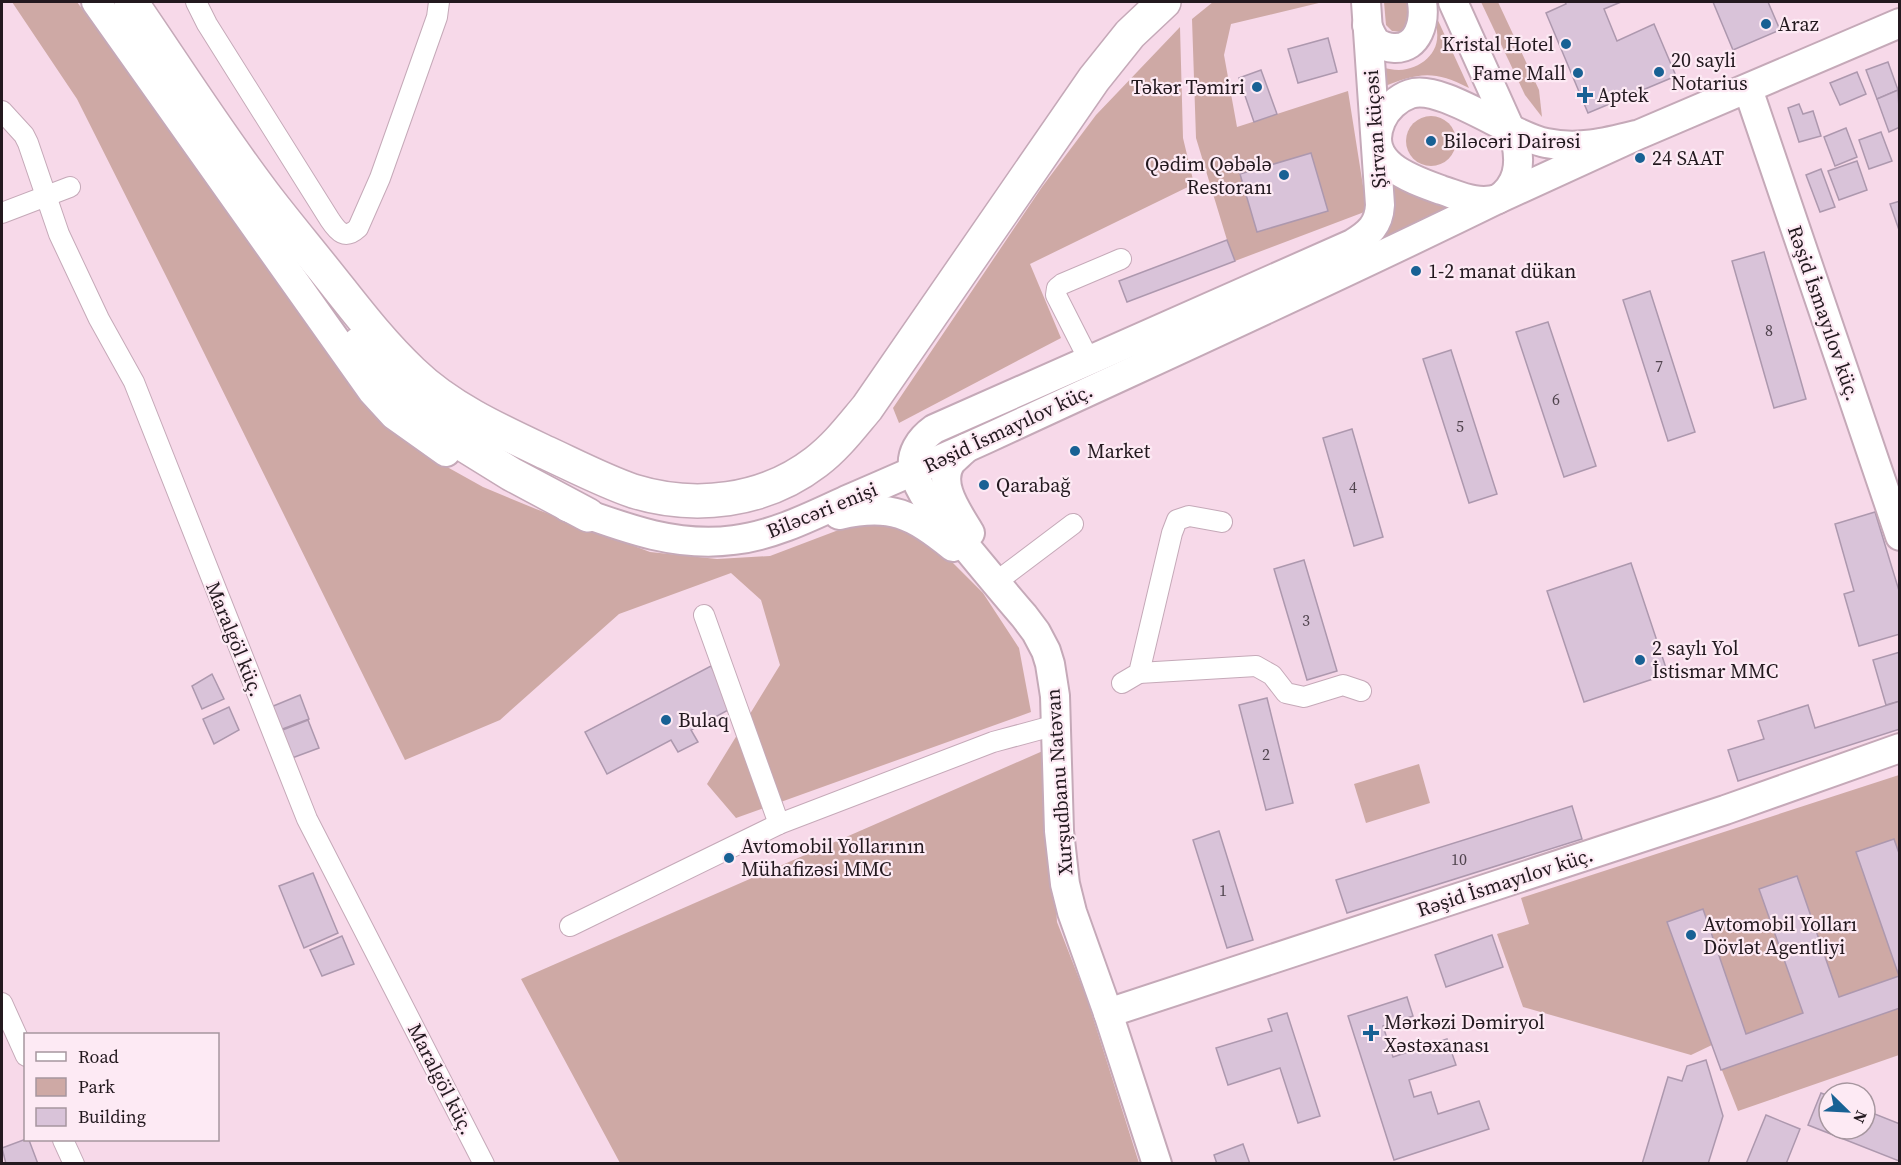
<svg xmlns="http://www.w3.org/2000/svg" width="1901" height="1165" font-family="'Source Serif 4',serif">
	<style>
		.green { fill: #cea9a5 }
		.building { fill: #d9c3d9; stroke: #ad98ae; stroke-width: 1.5 }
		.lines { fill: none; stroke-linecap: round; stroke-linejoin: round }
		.street-casing { stroke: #c5a9b8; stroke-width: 22 }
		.secondary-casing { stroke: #c5a9b8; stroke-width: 32 }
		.highway-casing { stroke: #c5a9b8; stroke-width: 36 }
		.street { stroke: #fff; stroke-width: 20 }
		.secondary { stroke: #fff; stroke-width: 28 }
		.highway { stroke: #fff; stroke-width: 33 }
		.poi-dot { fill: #186194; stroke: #fdeaf4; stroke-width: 2 }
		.labels { text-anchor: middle; stroke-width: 4.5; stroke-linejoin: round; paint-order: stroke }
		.number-label { font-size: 16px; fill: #50444e }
		.poi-label { font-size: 20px; fill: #23191f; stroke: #fdeaf4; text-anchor: start }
		.street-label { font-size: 20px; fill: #23191f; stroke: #fdeaf4 }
	</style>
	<rect width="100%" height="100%" fill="#f7d9e9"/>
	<g class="green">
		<polygon points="12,2 77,2 134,79 431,458 483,487 536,509 650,552 717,559 770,556 857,523 889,521 922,532 983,593 1019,648 1031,712 736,818 707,784 780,665 761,600 731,573 619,614 500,720 405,760 168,280 77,99"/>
		<polygon points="1213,2 1323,2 1231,24 1224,55 1237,127 1348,91 1367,211 1235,261 1227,240 1196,138 1192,19"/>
		<polygon points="1384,2 1409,2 1413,11 1403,32 1392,31 1386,25"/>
		<polygon points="1481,2 1498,2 1539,90 1542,117 1525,95"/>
		<path d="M1430,3L1469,88C1433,69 1417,73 1380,88V67C1386,68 1393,70 1399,70C1420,69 1440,54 1437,31C1436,22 1433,12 1430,3Z"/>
		<polygon points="1180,27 1183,138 1194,184 1030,264 1061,338 899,423 893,408 1042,187 1096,115"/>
		<circle cx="1431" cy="141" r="25"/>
		<polygon points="1390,174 1454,204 1376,242"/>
		<polygon points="1045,750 1057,922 1087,999 1139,1163 620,1163 521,979"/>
		<polygon points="1419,764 1430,803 1366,823 1354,784"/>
		<polygon points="1899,775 1899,1055 1738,1111 1712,1045 1691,1055 1523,1007 1497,934 1529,924 1521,898"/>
	</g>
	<g class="building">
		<polygon points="1565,2 1621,2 1604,9 1617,41 1654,24 1676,76 1588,113 1546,13 1566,4"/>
		<polygon points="1713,2 1768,2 1780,30 1733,50"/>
		<polygon points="1328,38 1337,72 1298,83 1288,49"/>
		<polygon points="1888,62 1898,90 1877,99 1866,70"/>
		<polygon points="1261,70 1277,114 1254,122 1239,78"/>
		<polygon points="1857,72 1866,94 1840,105 1830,83"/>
		<polygon points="1898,90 1900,127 1889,132 1877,99"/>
		<polygon points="1799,104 1803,114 1813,111 1821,136 1799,142 1788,108"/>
		<polygon points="1846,128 1857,157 1835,166 1824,137"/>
		<polygon points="1881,132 1892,161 1869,169 1859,140"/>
		<polygon points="1311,153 1328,211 1257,232 1240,174"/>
		<polygon points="1857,161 1867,190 1839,200 1828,171"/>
		<polygon points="1821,169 1835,207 1820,212 1806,175"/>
		<polygon points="1900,201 1900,230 1899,230 1890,204"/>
		<polygon points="1227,240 1235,261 1127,302 1119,281"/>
		<polygon points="1764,252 1806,399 1774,408 1732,261"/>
		<polygon points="1650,291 1695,432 1668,441 1623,300"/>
		<polygon points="1548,322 1596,466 1564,477 1516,332"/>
		<polygon points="1451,350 1497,494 1469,503 1423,359"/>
		<polygon points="1352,429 1383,537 1354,546 1323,438"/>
		<polygon points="1875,512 1900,594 1900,634 1859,646 1844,594 1854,591 1835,524"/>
		<polygon points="1304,560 1337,671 1307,680 1274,569"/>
		<polygon points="1631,563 1668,674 1584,702 1547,591"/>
		<polygon points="1900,652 1900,701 1886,705 1873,660"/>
		<polygon points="711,666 732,708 691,730 698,742 678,752 671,740 607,774 585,732"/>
		<polygon points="212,674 224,699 202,709 192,686"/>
		<polygon points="300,695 309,719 280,730 271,707"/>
		<polygon points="1267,698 1293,803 1266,810 1239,705"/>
		<polygon points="1900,701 1900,729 1738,781 1728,750 1764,739 1758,721 1808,705 1815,728"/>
		<polygon points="229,707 239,730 214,744 203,719"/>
		<polygon points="308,720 319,748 292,758 280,731"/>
		<polygon points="1572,806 1582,839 1347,913 1336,880"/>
		<polygon points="1219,831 1253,940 1227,948 1193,840"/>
		<polygon points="1894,839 1900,856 1900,1008 1721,1070 1667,922 1703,909 1746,1034 1803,1013 1759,889 1797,876 1839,997 1899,976 1856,852"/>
		<polygon points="313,873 338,933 304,948 279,886"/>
		<polygon points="1492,935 1503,967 1446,987 1435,955"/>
		<polygon points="342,936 354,964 322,976 310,950"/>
		<polygon points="1407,997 1413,1016 1383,1026 1393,1057 1447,1039 1456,1065 1409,1080 1414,1097 1431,1092 1438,1114 1479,1101 1489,1129 1394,1160 1348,1016"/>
		<polygon points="1287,1013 1320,1116 1298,1123 1280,1068 1228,1085 1216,1048 1272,1031 1268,1019"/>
		<polygon points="1706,1060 1723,1116 1708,1164 1642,1164 1668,1077 1682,1081 1687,1066"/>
		<polygon points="1821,1093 1829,1096 1829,1129 1865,1129 1865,1110 1900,1124 1899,1161 1808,1125"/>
		<polygon points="1766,1115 1800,1129 1786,1164 1746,1164"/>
		<polygon points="26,1139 29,1140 38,1164 6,1164 2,1148"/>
		<polygon points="1243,1144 1250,1164 1217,1164 1214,1155"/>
	</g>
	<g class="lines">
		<defs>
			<g id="street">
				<path d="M196,2L207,24L330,220C338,232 345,240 358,228L380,178L437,17L439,2"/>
				<polyline points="2,111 24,135 28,143 59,234 99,319 134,382 307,819 484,1164"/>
				<polyline points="2,213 70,187"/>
				<polyline points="1089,360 1056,295 1057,288 1062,284 1121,259"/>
				<polyline points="996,582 1073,524"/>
				<polyline points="704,615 779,824"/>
				<polyline points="1139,673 1256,666 1272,675 1286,693 1304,697 1343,685 1361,691"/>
				<polyline points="1122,683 1139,673 1172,533 1177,520 1189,516 1222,522"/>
				<polyline points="570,926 779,824 993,742 1056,725"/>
				<polyline points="2,1003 26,1056"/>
				<polyline points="63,1140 74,1164"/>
			</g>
			<g id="secondary">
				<polyline points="96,2 372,391 394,415 446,452"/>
				<path d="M1367,25C1369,30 1372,37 1376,42C1380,45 1388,48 1394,48C1419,49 1425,21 1422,2"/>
				<polyline points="1748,89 1900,536"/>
				<path d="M1640,134C1608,142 1579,150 1546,143C1510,136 1441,83 1410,94C1398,98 1386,109 1381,121C1363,163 1410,179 1441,190C1460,196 1477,205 1498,199L1640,134L1900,23"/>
				<path d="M966,448C962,452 956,457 952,461C935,483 959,514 970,533"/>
				<path d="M567,507C622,527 675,548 734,540C775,535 812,516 849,499C895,479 942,459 988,438C1158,359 1329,282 1498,199C1518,185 1521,165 1516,142L1453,2"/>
				<path d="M839,515C891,503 912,514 953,547"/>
				<polyline points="1108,1013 1725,810 1900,748"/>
				<path d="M1157,1164L1108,1013L1072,912L1065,884L1059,831L1055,696L1050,664L1046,651L1036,632L1024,616C1005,594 986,571 967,548C949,527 921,500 914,472C909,454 920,439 934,429L1352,244C1369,234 1379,225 1380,205L1366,2"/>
			</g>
			<g id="highway">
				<path d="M131,2C175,66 216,131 263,193C282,218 302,242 322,267C351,303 378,340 412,372C449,408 500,431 547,453C575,466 604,481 633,491C695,510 764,502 816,462C836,447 851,427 867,408L1094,79L1130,34L1164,2"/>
				<polyline points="359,344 382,375 403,398 435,427 511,474 588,515"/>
			</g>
		</defs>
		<use href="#street" class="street-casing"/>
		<use href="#secondary" class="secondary-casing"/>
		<use href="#highway" class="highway-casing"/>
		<use href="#street" class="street"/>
		<use href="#secondary" class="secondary"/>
		<use href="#highway" class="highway"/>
	</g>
	<g class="poi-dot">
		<circle cx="1766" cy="24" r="6"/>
		<circle cx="1566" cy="44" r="6"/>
		<circle cx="1659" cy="72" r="6"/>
		<circle cx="1578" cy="73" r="6"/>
		<circle cx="1257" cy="87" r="6"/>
		<path d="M1582 86h6v6h6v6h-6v6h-6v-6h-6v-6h6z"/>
		<circle cx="1431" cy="141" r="6"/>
		<circle cx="1640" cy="158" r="6"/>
		<circle cx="1284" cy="175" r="6"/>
		<circle cx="1416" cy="271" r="6"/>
		<circle cx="1075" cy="451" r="6"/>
		<circle cx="984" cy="485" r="6"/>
		<circle cx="1640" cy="660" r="6"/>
		<circle cx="666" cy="720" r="6"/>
		<circle cx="729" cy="858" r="6"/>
		<circle cx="1691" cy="935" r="6"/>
		<path d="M1368 1024h6v6h6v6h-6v6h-6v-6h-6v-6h6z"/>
	</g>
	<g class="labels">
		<g class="number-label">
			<text x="1769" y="336">8</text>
			<text x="1659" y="372">7</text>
			<text x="1556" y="405">6</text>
			<text x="1460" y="432">5</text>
			<text x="1353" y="493">4</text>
			<text x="1306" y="626">3</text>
			<text x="1266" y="760">2</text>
			<text x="1459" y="865">10</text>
			<text x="1223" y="896">1</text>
		</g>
		<g class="poi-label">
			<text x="1778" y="31">Araz</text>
			<text x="1554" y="51" text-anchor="end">Kristal Hotel</text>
			<text x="1671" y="67">20 sayli<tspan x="1671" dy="23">Notarius</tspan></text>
			<text x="1566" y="80" text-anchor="end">Fame Mall</text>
			<text x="1245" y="94" text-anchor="end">Təkər Təmiri</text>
			<text x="1597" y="102">Aptek</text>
			<text x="1443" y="148">Biləcəri Dairəsi</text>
			<text x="1652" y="165">24 SAAT</text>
			<text x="1272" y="171" text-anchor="end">Qədim Qəbələ<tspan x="1272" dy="23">Restoranı</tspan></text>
			<text x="1428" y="278">1-2 manat dükan</text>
			<text x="1087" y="458">Market</text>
			<text x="996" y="492">Qarabağ</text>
			<text x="1652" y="655">2 saylı Yol<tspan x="1652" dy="23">İstismar MMC</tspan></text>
			<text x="678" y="727">Bulaq</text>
			<text x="741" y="853">Avtomobil Yollarının<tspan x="741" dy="23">Mühafizəsi MMC</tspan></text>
			<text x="1703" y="931">Avtomobil Yolları<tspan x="1703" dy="23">Dövlət Agentliyi</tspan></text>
			<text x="1384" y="1029">Mərkəzi Dəmiryol<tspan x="1384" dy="23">Xəstəxanası</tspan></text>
		</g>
		<g class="street-label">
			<text transform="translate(1375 129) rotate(-94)" y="7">Şirvan küçəsi</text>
			<text transform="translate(1824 313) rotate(71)" y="7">Rəşid İsmayılov küç.</text>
			<text transform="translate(1008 428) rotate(-25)" y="7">Rəşid İsmayılov küç.</text>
			<text transform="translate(822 510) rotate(-22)" y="7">Biləcəri enişi</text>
			<text transform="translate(235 639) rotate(68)" y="7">Maralgöl küç.</text>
			<text transform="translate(1059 782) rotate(-94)" y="7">Xurşudbanu Natəvan</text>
			<text transform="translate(1505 882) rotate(-18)" y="7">Rəşid İsmayılov küç.</text>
			<text transform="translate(441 1079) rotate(63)" y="7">Maralgöl küç.</text>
		</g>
	</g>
	<rect width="1901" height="1165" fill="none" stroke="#23191f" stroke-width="6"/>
	<rect x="24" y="1033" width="195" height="108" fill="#fdeaf4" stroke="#a6969f" stroke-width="1.5"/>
	<rect x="36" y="1052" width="30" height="9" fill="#ffffff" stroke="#a6969f" stroke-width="1.5"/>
	<text x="78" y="1063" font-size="18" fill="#23191f">Road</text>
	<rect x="36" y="1078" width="30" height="18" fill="#cea9a5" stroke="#a6969f" stroke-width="1.5"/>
	<text x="78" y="1093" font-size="18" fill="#23191f">Park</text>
	<rect x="36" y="1108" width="30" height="18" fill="#d9c3d9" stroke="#a6969f" stroke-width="1.5"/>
	<text x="78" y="1123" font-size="18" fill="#23191f">Building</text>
	<g transform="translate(1847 1111) rotate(114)"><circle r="28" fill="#fdeaf4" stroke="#a6969f" stroke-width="1.5"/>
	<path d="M0-4.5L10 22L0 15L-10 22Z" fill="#186194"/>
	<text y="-9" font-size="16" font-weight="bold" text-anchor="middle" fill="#23191f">N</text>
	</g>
</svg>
